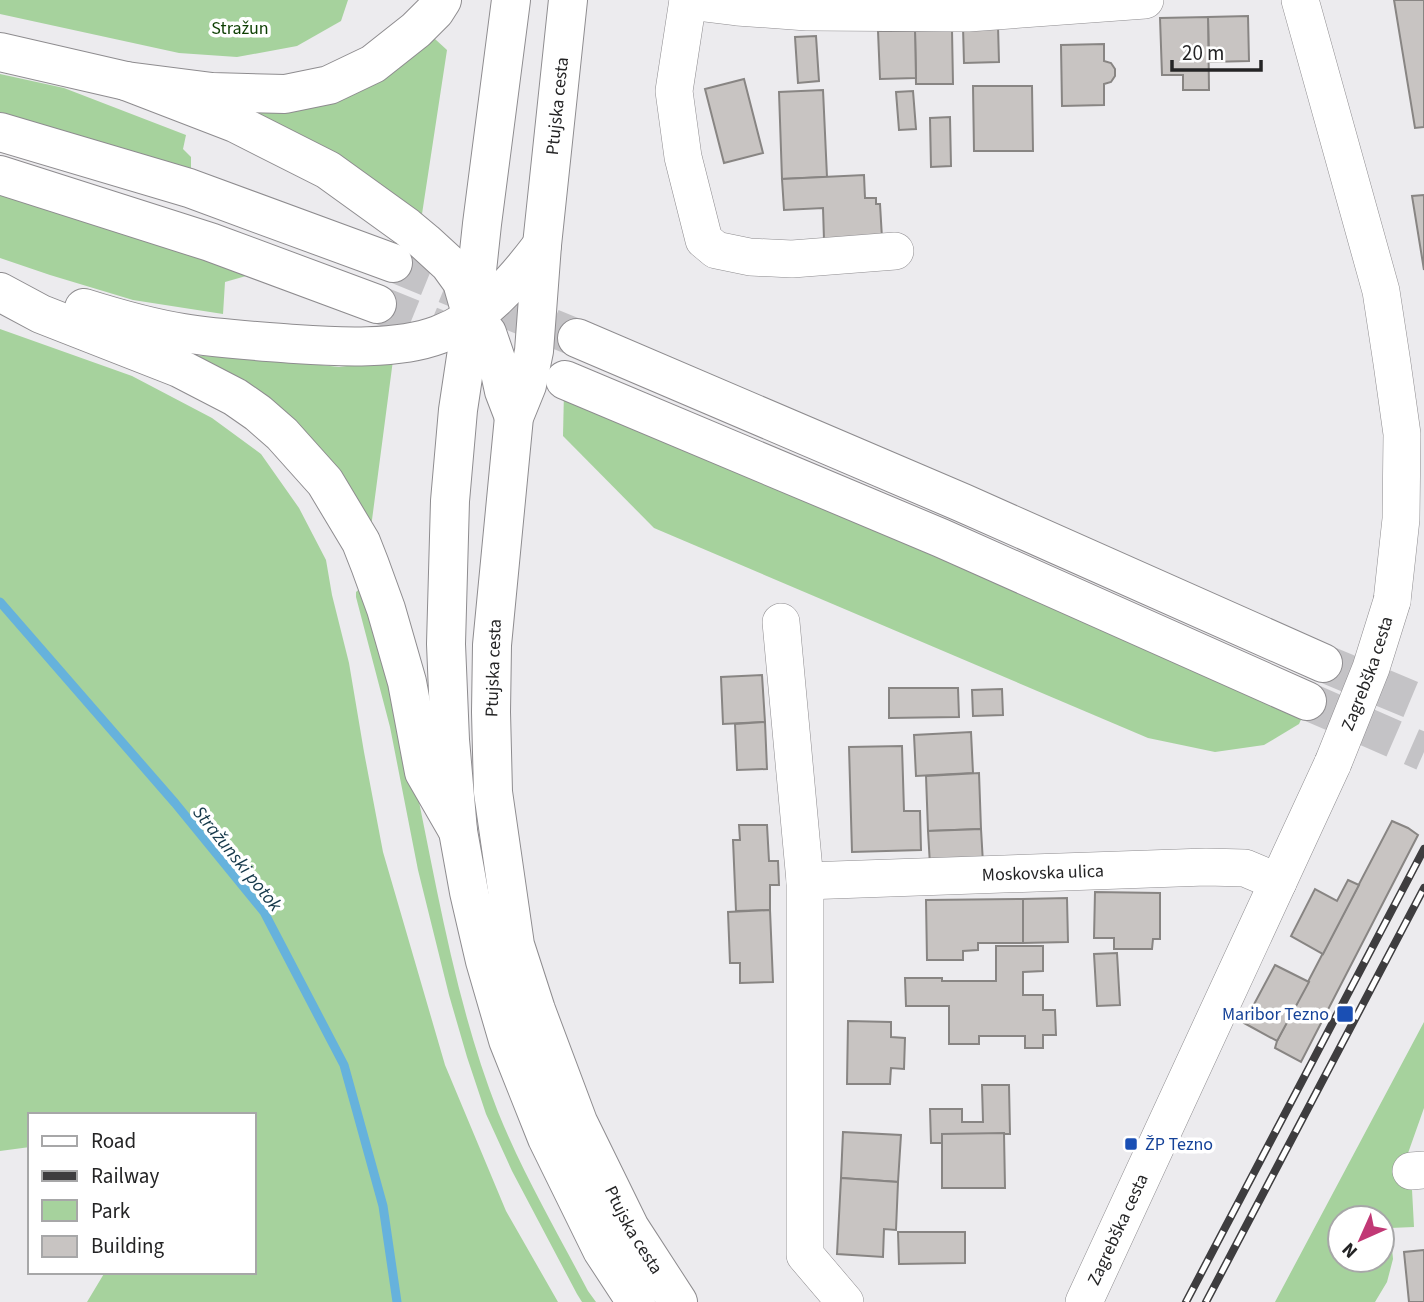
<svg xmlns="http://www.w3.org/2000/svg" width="1424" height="1302" font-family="'Source Sans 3',sans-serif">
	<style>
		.green { fill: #a6d29d; fill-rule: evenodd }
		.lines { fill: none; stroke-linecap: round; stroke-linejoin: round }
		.stream { stroke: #66b2dc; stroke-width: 9 }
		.building { fill: #c8c4c2; stroke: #888583; stroke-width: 2 }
		.highway-tunnel { stroke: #c4c3c6; stroke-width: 38; stroke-dasharray: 38 19; stroke-linecap: butt }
		.minor-casing { stroke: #8e8c8f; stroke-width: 38 }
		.major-casing { stroke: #8e8c8f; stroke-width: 40 }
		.highway-casing { stroke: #8e8c8f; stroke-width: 40 }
		.minor { stroke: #fff; stroke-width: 37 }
		.major { stroke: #fff; stroke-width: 38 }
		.highway { stroke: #fff; stroke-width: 38 }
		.rail-casing { stroke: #3e3d3f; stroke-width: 8 }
		.rail { stroke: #fff; stroke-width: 5; stroke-dasharray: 16; stroke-linecap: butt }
		.minor-bridge-casing { stroke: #8e8c8f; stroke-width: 38; stroke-linecap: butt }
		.minor-bridge { stroke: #fff; stroke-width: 37 }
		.transit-dot { fill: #1a4fb4; stroke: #fff; stroke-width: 2.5 }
		.labels { text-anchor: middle; stroke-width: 7; stroke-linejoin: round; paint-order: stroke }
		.park-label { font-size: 18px; fill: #0c3e01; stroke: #fff }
		.street-label { font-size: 18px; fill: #242425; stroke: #fff }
		.transit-label { font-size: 18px; fill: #164399; stroke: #fff; text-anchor: end }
		.water-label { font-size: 19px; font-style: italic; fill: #15384a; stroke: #fff }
	</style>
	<rect width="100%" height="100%" fill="#ecebee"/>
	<g class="green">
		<polygon points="0,0 348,0 341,21 297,46 237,57 179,53 0,14"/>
		<polygon points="423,28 447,50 422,214 375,180 316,143 236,105"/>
		<polygon points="0,74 64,88 186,135 183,149 191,157 191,170 0,112"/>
		<polygon points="0,190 253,274 225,282 223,314 133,300 50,275 0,258"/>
		<polygon points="0,329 132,376 212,418 261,454 299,508 326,560 332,595 349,663 364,752 383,852 445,1065 506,1211 558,1302 87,1302 105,1272 254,1272 254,1115 30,1115 30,1147 0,1151"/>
		<polygon points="188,355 285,361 339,367 393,360 370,535"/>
		<polygon points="564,391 1305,711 1299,724 1264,745 1215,752 1148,738 654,528 563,436"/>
		<path d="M364,585C376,630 391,676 402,722C432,852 449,987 498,1112C523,1174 557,1232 588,1291L596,1302H582L577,1294L512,1171L486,1114L467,1057L449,995L418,870L390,727L356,597V592Z"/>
		<path d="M1424,1022V1108L1407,1156L1411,1171L1414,1227L1390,1228L1393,1259L1387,1282L1375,1302H1275ZM1340,1218H1382V1260H1340Z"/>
	</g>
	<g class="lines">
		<polyline class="stream" points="0,602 175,803 264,912 344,1065 383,1206 397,1302"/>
	</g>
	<g class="building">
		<polygon points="1394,0 1424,0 1424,127 1415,128"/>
		<polygon points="1248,16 1249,61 1209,62 1208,17"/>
		<polygon points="1208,17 1209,90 1183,90 1183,75 1162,75 1160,18"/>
		<polygon points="998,26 999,62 964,63 963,27"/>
		<polygon points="952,30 953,84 916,84 915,31"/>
		<polygon points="878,31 915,31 916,78 880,79"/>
		<polygon points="816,36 819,81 798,83 795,37"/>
		<polygon points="1104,44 1104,61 1111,63 1115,69 1115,76 1111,82 1104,84 1104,105 1062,106 1061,45"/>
		<polygon points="744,79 763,153 724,163 705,89"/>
		<polygon points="973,86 1032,86 1033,151 974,151"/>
		<polygon points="823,90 827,177 782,179 779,92"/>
		<polygon points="913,91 916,129 899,130 896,92"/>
		<polygon points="950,117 951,166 931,167 930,118"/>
		<polygon points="864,175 865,198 876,198 876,204 880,204 882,238 824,240 823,208 784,210 782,179"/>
		<polygon points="1424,195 1424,270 1412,196"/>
		<polygon points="762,675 765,722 723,724 721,677"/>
		<polygon points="889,688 958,688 959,717 889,718"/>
		<polygon points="1002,689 1003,715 973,716 972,690"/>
		<polygon points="765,722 767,769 737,770 735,724"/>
		<polygon points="971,732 973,773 916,776 914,735"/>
		<polygon points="902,746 904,811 920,811 921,850 852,852 849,747"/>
		<polygon points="979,773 981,829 928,831 926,776"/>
		<polygon points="1392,821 1408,828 1418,835 1301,1062 1275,1048 1277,1041"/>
		<polygon points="739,825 767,825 769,861 778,861 779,885 770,885 770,910 736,911 733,840 740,840"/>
		<polygon points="981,829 983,863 930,865 928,831"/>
		<polygon points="1348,880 1359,885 1323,954 1291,936 1315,889 1337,901"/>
		<polygon points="1095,892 1160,893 1160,939 1153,939 1152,949 1114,949 1114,938 1094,938"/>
		<polygon points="1067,898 1068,942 1023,943 1023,899"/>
		<polygon points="1023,899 1023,943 978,943 978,950 963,951 963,960 927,960 926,900"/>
		<polygon points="770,910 773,982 740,983 740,963 730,963 728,912"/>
		<polygon points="996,946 1043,946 1043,971 1023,972 1023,995 1043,995 1043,1010 1055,1010 1056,1035 1043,1035 1043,1048 1025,1048 1025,1036 979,1036 979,1044 949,1044 949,1006 906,1006 905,978 942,978 942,981 996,981"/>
		<polygon points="1117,953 1120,1005 1097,1006 1094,954"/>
		<polygon points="1275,965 1309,982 1277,1041 1244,1023"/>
		<polygon points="848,1021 891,1022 891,1037 905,1038 904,1069 891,1068 890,1084 847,1084"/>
		<polygon points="982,1085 1009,1085 1010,1134 942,1134 942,1143 931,1143 930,1109 962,1109 962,1122 983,1122"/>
		<polygon points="843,1132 901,1135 898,1182 841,1178"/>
		<polygon points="1004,1133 1005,1188 942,1188 942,1134"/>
		<polygon points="841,1178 898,1182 896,1230 884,1229 883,1257 837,1254"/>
		<polygon points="898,1232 965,1232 965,1263 899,1264"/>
		<polygon points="1424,1250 1424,1302 1409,1302 1404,1252"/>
	</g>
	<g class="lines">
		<g class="highway-tunnel">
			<polyline points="393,263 577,338"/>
			<polyline points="377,304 466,340"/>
			<polyline points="1323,663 1424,705"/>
			<polyline points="1307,701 1424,752"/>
		</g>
		<defs>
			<g id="minor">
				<polyline points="688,0 674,91 683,157 704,240 716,250 750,257 792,259 895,251"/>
				<polyline points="1300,0 1381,291 1392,363 1402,434 1401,519 1392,601"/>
				<polyline points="688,1 737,7 807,12 968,13 1145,0"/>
				<polyline points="781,622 805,881 805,1255 845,1302"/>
				<path id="s1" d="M805,881L1206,867L1245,868L1278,882"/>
				<polyline points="1411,1171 1424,1170"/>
				<path id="s2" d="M1084,1302L1333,763"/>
			</g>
			<g id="major">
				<polyline points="511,0 482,224 472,317 458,410 450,501 446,644 450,740 458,831 469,892 485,961 508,1040 547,1138 602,1250 636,1302"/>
				<path id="s3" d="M568,0L542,245L534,351L527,385L514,417L492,645L491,712L493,792L515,945L536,1010L578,1122L630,1228L678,1302"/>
			</g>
			<g id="highway">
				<polyline points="0,52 126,81 212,92 285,94 329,85 373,64 416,30 435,11 442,0"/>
				<polyline points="126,81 235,123 328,170 407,227 425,242 449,264 462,282 472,317 487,333 499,368 504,391 514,417"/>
				<polyline points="0,132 189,188 393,263"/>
				<polyline points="0,175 210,242 377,304"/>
				<polyline points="0,292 41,314 179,368 235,397 258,413 282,434 325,482 361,542 370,565 386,609 407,682 424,772 458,831"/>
				<path d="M84,308C116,318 150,328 183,333C220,339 258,341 295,344C338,347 398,350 438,335C482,319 515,281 542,245"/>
				<polyline points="577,338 963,503 1323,663"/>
				<polyline points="565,380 941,538 1307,701"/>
			</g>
		</defs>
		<use href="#minor" class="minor-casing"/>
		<use href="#major" class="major-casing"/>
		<use href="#highway" class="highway-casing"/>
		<use href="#minor" class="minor"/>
		<use href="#major" class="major"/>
		<use href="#highway" class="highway"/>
		<defs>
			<g id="rail">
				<polyline points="1186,1302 1424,849"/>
				<polyline points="1206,1302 1424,888"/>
			</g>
		</defs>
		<use href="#rail" class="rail-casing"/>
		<use href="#rail" class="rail"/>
		<defs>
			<g id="minor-bridge">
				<path id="s4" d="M1333,763L1371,668L1392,601"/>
			</g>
		</defs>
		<use href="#minor-bridge" class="minor-bridge-casing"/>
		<use href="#minor-bridge" class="minor-bridge"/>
	</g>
	<g class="transit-dot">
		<rect x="1336" y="1005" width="18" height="18" rx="3.5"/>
		<rect x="1124" y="1137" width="14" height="14" rx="3.5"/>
	</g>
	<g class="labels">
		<g class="park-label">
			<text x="240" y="34">Stražun</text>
		</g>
		<g class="street-label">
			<text transform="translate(557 106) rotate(-84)" y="6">Ptujska cesta</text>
			<text transform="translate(493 668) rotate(-88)" y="6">Ptujska cesta</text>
			<text dy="6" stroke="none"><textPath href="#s4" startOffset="96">Zagrebška cesta</textPath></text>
			<text dy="6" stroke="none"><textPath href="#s1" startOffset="238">Moskovska ulica</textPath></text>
			<text dy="6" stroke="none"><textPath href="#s2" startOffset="80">Zagrebška cesta</textPath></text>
			<text dy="6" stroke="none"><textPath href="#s3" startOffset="1262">Ptujska cesta</textPath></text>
		</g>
		<g class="transit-label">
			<text x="1329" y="1020">Maribor Tezno</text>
			<text x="1145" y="1150" text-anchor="start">ŽP Tezno</text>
		</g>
		<g class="water-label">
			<text transform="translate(238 858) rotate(51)" y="7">Stražunski potok</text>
		</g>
	</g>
	<rect x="28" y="1113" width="228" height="161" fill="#ffffff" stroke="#a7a7a8" stroke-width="2"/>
	<rect x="42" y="1136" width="35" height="10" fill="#ffffff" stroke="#a7a7a8" stroke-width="2"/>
	<text x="91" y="1148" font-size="21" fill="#242425">Road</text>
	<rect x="42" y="1171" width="35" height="10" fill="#3e3d3f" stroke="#a7a7a8" stroke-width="2"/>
	<text x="91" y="1183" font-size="21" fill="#242425">Railway</text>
	<rect x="42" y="1200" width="35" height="21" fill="#a6d29d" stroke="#a7a7a8" stroke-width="2"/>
	<text x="91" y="1218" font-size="21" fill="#242425">Park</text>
	<rect x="42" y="1236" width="35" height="21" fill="#c8c4c2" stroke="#a7a7a8" stroke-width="2"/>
	<text x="91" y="1253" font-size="21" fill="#242425">Building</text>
	<g transform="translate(1361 1239) rotate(225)"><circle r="33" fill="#ffffff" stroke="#a7a7a8" stroke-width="2"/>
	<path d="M0-5L12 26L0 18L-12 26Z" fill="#c13875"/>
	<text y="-10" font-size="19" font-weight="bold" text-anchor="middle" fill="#242425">N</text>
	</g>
	<path d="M1172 60v10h89v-10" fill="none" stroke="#242425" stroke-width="3.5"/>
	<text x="1182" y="60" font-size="21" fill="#242425" stroke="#ffffff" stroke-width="5" paint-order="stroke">20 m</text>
</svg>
